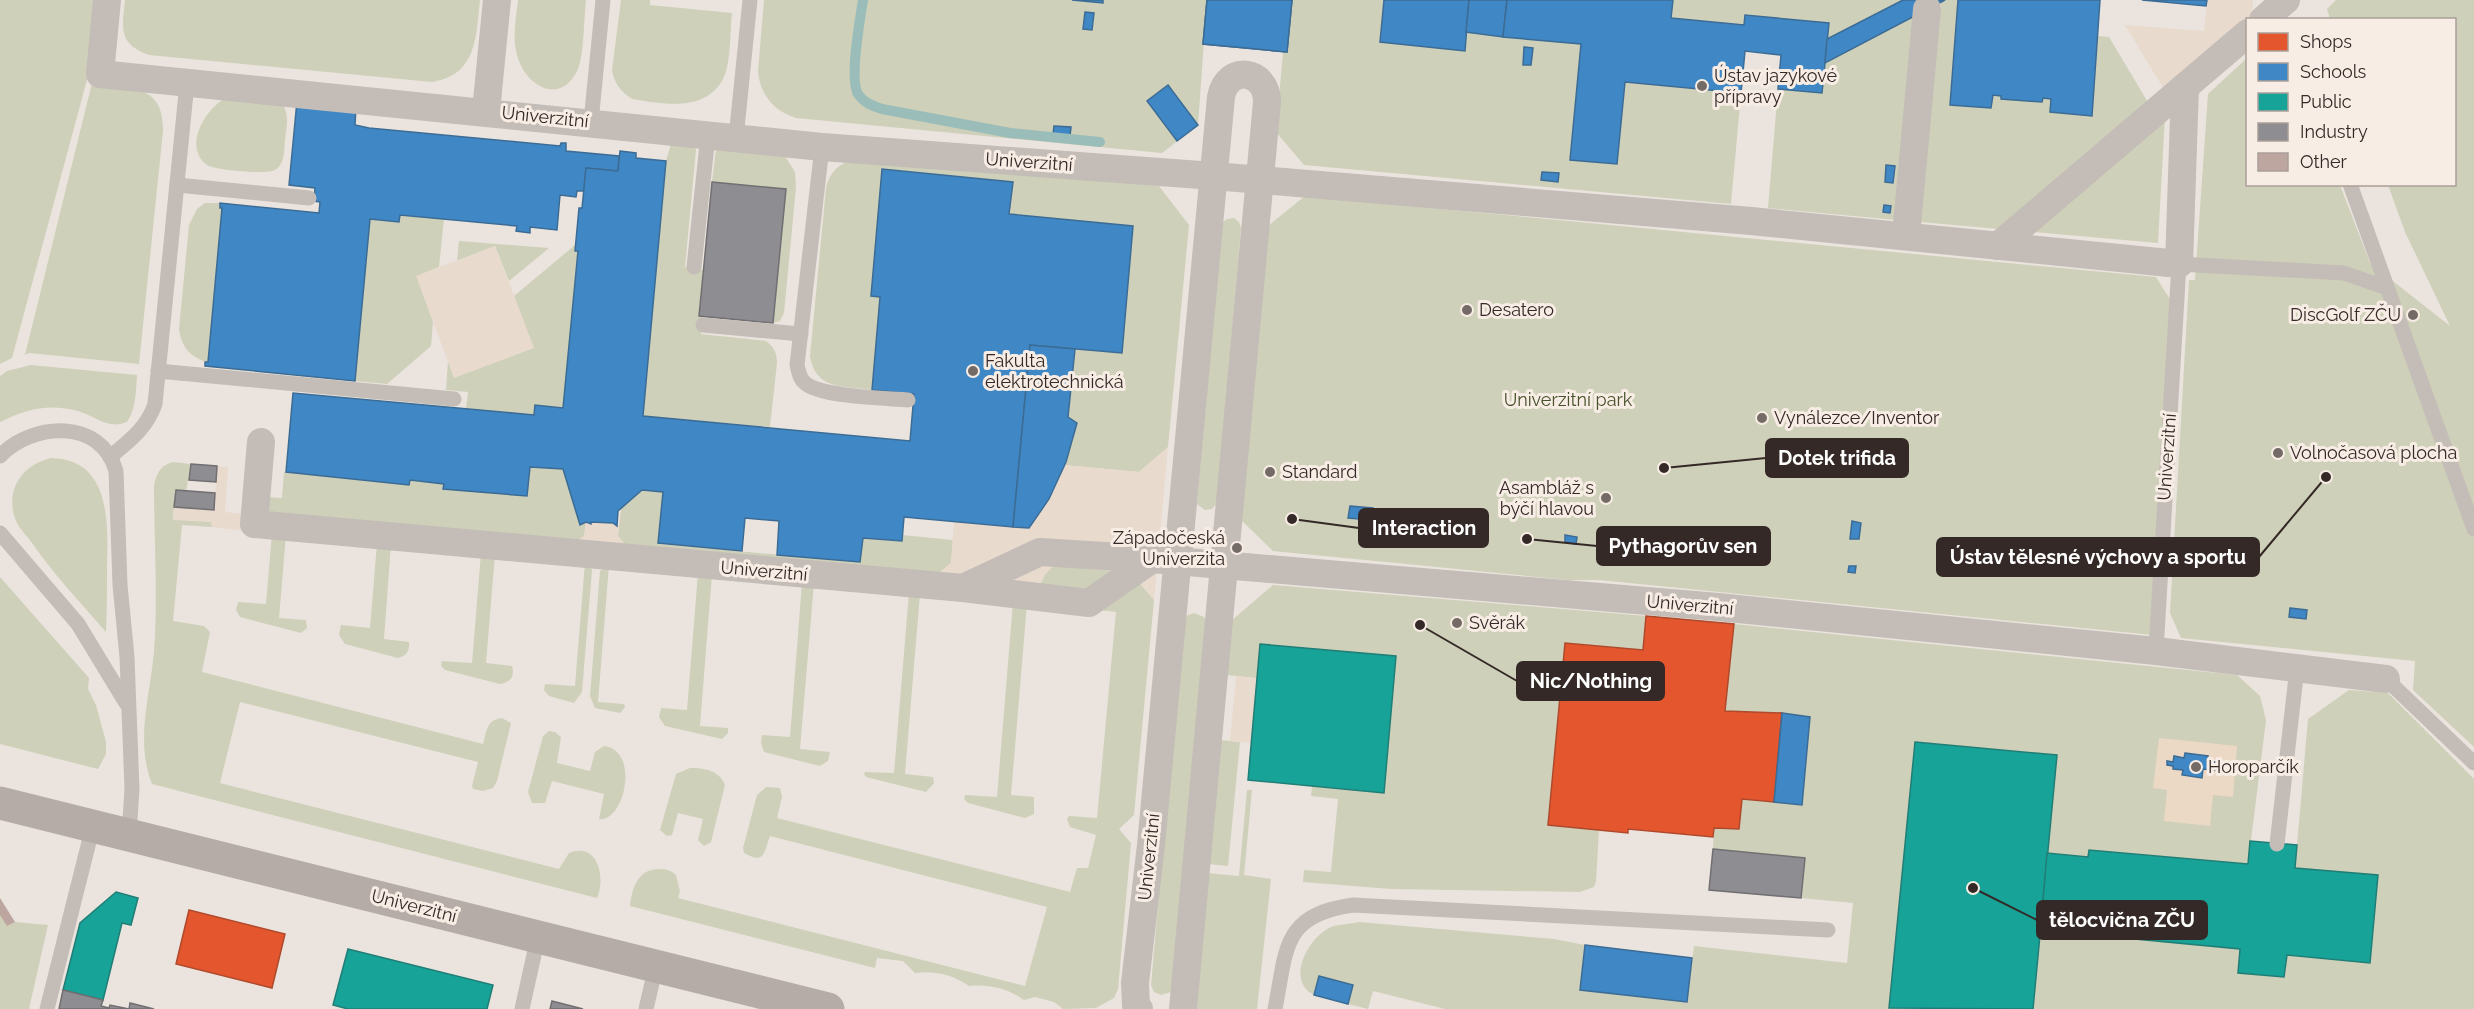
<svg xmlns="http://www.w3.org/2000/svg" width="2474" height="1009" font-family="Raleway,sans-serif">
	<style>
		.green { fill: #ced0b9 }
		.sand { fill: #ebd9c5 }
		.plaza { fill: #e9dace; fill-rule: evenodd }
		.shops { fill: #e4572e; stroke: #af492c; stroke-width: 1.5 }
		.schools { fill: #3f88c5; stroke: #3c6c95; stroke-width: 1.5 }
		.public { fill: #17a398; stroke: #207e76; stroke-width: 1.5 }
		.industry { fill: #8d8d92; stroke: #726f72; stroke-width: 1.5 }
		.lines { fill: none; stroke-linecap: round; stroke-linejoin: round }
		.stream { stroke: #9bbdb9; stroke-width: 10 }
		.building { fill: #bea6a0 }
		.lane { stroke: #c4bcb7; stroke-width: 15 }
		.street { stroke: #c4bcb7; stroke-width: 28 }
		.secondary { stroke: #b5aca8; stroke-width: 33 }
		.poi-dot { fill: #746a66; stroke: #f8ede5; stroke-width: 2 }
		.labels { text-anchor: middle; stroke-width: 6; stroke-linejoin: round; paint-order: stroke }
		.poi-label { font-size: 18px; fill: #342926; stroke: #f8ede5; text-anchor: start }
		.street-label { font-size: 18px; fill: #342926; stroke: #f8ede5 }
		.park-label { font-size: 18px; fill: #47512b; stroke: #f8ede5 }
		.leader { fill: none; stroke: #342926; stroke-width: 2 }
		.callout-dot { fill: #342926; stroke: #f8ede5; stroke-width: 2 }
		.callout { fill: #342926; stroke: #342926; stroke-width: 2 }
		.callout-label { font-size: 20px; text-anchor: middle; font-weight: bold; fill: #fff }
	</style>
	<rect width="100%" height="100%" fill="#ebe4de"/>
	<g class="green">
		<polygon points="0,0 97,0 91,65 12,358 0,364"/>
		<path d="M125,0H480C476,37 477,75 432,82L149,55C118,44 122,28 125,0Z"/>
		<path d="M518,0H586C584,17 584,55 578,69C561,107 525,86 517,55C512,38 516,18 518,0Z"/>
		<path d="M621,0H650V5L732,13C730,31 731,62 724,77C707,113 663,104 632,99C621,92 614,83 612,70Z"/>
		<path d="M764,0H1072L1102,3L1103,0H1207L1198,125L1162,153L796,118C774,111 760,95 758,71Z"/>
		<polygon points="1292,0 1384,0 1380,42 1465,51 1466,32 1581,44 1570,160 1617,164 1625,82 1741,93 1731,204 1304,165 1276,132 1283,52 1287,52"/>
		<polygon points="1673,0 1917,0 1896,220 1768,208 1778,89 1822,92 1829,23 1745,15 1744,25 1671,18"/>
		<polygon points="1941,0 1958,0 1950,105 1991,108 1993,95 2001,96 2001,99 2042,101 2043,98 2051,99 2051,112 2091,116 2098,36 2109,37 2149,104 1999,229 1920,222"/>
		<polygon points="2336,0 2474,0 2474,747 2413,690 2415,661 2181,638 2170,613 2189,280 2195,280 2208,94 2247,58 2248,184 2340,185 2370,263 2450,326 2405,232 2388,185 2454,184 2454,20 2330,19 2327,9"/>
		<path d="M92,83C130,89 164,83 163,131L139,364L29,353L25,355Z"/>
		<path d="M227,97L283,105C290,116 286,129 285,141C284,151 285,164 275,170C266,175 215,170 207,165C182,146 206,108 227,97Z"/>
		<polygon points="2165,116 2158,243 2034,232"/>
		<path d="M671,144H694L696,150L685,267L703,270L699,315L703,316L701,334L766,341C774,347 777,353 777,363L770,427L643,416L666,161Z"/>
		<polygon points="716,149 783,153 795,172 796,187 784,313 780,321 773,323 786,189 712,182"/>
		<path d="M860,158L1159,186L1189,225L1168,447L1139,472L1064,465L1077,423L1068,417L1075,349L1122,353L1133,226L1009,214L1012,182L882,169L871,296L880,297L872,390C844,386 815,390 810,356L826,188C831,168 842,162 860,158Z"/>
		<polygon points="1305,196 2156,277 2171,301 2152,635 1599,580 1568,580 1273,551 1239,518 1269,225"/>
		<path d="M205,203H220V208H222L208,362C190,358 181,346 179,329L189,225L197,209Z"/>
		<polygon points="400,215 444,219 439,267 417,276 433,322 431,346 387,384 355,381 370,219 398,222"/>
		<polygon points="1234,218 1239,222 1241,228 1217,503 1212,509 1205,510 1197,504 1222,223 1227,219"/>
		<polygon points="459,241 549,248 509,281 495,246 457,261"/>
		<polygon points="575,245 575,251 578,251 563,408 535,406 534,415 466,409 468,392 446,390 448,361 454,377 533,348 514,296"/>
		<path d="M31,365L137,375C136,391 136,409 127,422C107,430 96,416 78,411C49,403 26,409 0,422V376L7,371Z"/>
		<path d="M51,458C111,459 108,523 107,566C107,588 107,610 106,632C81,603 54,575 32,543C27,536 19,528 16,521C4,490 22,465 51,458Z"/>
		<path d="M173,462L191,464L186,491L176,490L173,519L212,522V527L182,525L173,621L204,626L210,632L202,672L483,744C487,731 486,720 502,718L511,723L497,781L493,788L483,791L473,789L472,786L478,762L240,702L220,783L559,869L569,853C598,841 606,878 597,898L152,784C135,741 150,696 154,652C158,599 154,539 154,486C157,472 160,466 173,462Z"/>
		<polygon points="530,467 563,469 580,525 586,522 584,536 572,545 263,515 264,497 282,498 284,472 409,485 410,480 444,484 444,489 527,496"/>
		<polygon points="642,490 663,492 659,544 860,562 863,538 902,535 953,540 951,563 933,578 628,549 618,536 621,509"/>
		<polygon points="272,533 286,535 279,618 306,620 307,628 301,633 240,617 236,610 238,602 266,604"/>
		<path d="M377,543L391,544L384,639L409,642C410,651 406,656 398,658L345,644L339,635L341,625L370,628Z"/>
		<path d="M481,553L495,554L486,663L512,666C515,676 511,682 500,684L445,670L441,666L442,661L472,663Z"/>
		<polygon points="585,562 592,570 582,692 574,703 549,696 544,690 545,684 575,686"/>
		<polygon points="609,565 598,702 624,704 625,707 620,713 595,708 590,696 600,571"/>
		<polygon points="1054,565 1123,571 1086,598 1040,585 1045,574"/>
		<polygon points="698,573 712,574 700,726 728,728 728,733 722,739 665,726 659,717 661,708 687,710"/>
		<polygon points="0,577 89,678 88,689 96,705 106,742 106,754 98,769 0,744"/>
		<path d="M1137,580L1154,600L1134,815L1119,829L1131,843L1118,989L1114,998L1096,1008L1063,1009L1054,1002L1035,997L1024,1000C1007,988 988,984 969,986C954,975 934,970 915,973L903,961L877,958L875,968L630,906C632,889 637,870 658,869C665,869 671,870 676,875L680,891L678,898L1025,986L1047,907L770,836C764,852 765,865 744,853L743,848L757,795L766,787L780,788L782,797L777,818L1070,892L1077,868H1088L1096,835L1070,827L1067,819L1069,816L1097,818L1116,612L1090,609Z"/>
		<polygon points="802,583 814,583 800,749 830,752 828,761 820,766 764,752 761,743 762,735 790,737"/>
		<polygon points="1273,585 1646,616 1643,650 1565,643 1548,825 1599,830 1596,881 1594,887 1580,892 1391,889 1303,882 1304,870 1331,872 1338,799 1311,796 1312,786 1384,792 1396,656 1261,644 1257,678 1226,675 1231,621"/>
		<polygon points="909,593 920,594 905,774 933,777 934,783 926,792 866,777 864,774 865,772 894,773"/>
		<polygon points="1013,602 1027,603 1011,795 1034,797 1034,814 1025,818 968,803 964,799 965,795 997,797"/>
		<polygon points="1194,613 1204,617 1206,622 1171,992 1161,995 1154,992 1151,985 1183,620 1188,615"/>
		<path d="M1734,624L2237,675L2260,696L2266,720L2248,864L2090,850L2088,857L2047,853L2056,755L1915,742L1889,1008L1899,1009H1445L1373,991L1368,1009L1348,1004L1353,986L1319,976L1314,995C1285,981 1308,937 1331,927C1339,924 1350,924 1359,922L1554,939L1585,945L1580,990L1687,1002L1694,946L1847,963L1853,903L1801,898L1805,858L1713,849L1714,828L1739,829L1742,799L1774,802L1782,713L1725,711Z"/>
		<polygon points="2349,690 2388,693 2474,779 2474,1009 2033,1009 2041,923 2082,928 2082,934 2240,949 2239,973 2284,977 2287,955 2370,963 2378,875 2295,868 2308,719"/>
		<path d="M549,731L555,732L561,737L557,763L590,771L595,752L604,746C641,751 624,823 599,819L604,794L552,781L545,803H532L528,792L543,736Z"/>
		<polygon points="1220,740 1240,742 1228,866 1208,864"/>
		<path d="M690,768C704,768 719,770 725,785L711,842L704,846L698,840L703,819L678,813L672,835L667,836L660,830L676,774Z"/>
		<polygon points="1247,790 1252,790 1244,875 1271,879 1257,1009 1197,1009 1207,873 1239,876"/>
		<polygon points="0,915 15,922 48,925 29,1009 0,1009"/>
	</g>
	<polygon class="sand" points="2159,738 2237,746 2233,797 2213,795 2210,826 2164,821 2167,790 2153,788"/>
	<g class="plaza">
		<polygon points="2207,0 2253,0 2252,19 2165,91 2125,25 2204,31"/>
		<polygon points="495,246 534,348 454,378 416,276"/>
		<path d="M1168,447L1154,600L1137,580L1090,609L244,531L212,527L211,522L173,520L174,507L214,509L217,466L228,467L225,512L572,545L584,536L586,522L613,523L619,526L618,536L628,549L933,578L951,563L954,521L1029,528L1049,499L1064,465L1139,472ZM1054,565L1122,572L1086,598L1040,585L1045,574Z"/>
		<polygon points="1236,676 1257,678 1251,743 1230,741"/>
	</g>
	<g class="shops">
		<polygon points="1646,616 1734,624 1725,711 1782,713 1774,802 1742,799 1739,829 1714,828 1713,837 1628,829 1628,833 1548,825 1565,643 1643,650"/>
		<polygon points="189,910 285,934 272,988 176,964"/>
	</g>
	<g class="schools">
		<polygon points="1072,0 1103,0 1103,3"/>
		<polygon points="1207,0 1292,0 1287,52 1203,44"/>
		<polygon points="1207,0 1292,0 1287,52 1203,44"/>
		<polygon points="1384,0 1469,0 1465,51 1380,42"/>
		<polygon points="1469,0 1507,0 1503,37 1466,32"/>
		<polygon points="1507,0 1673,0 1671,18 1744,25 1745,15 1829,23 1822,93 1778,89 1781,55 1745,51 1741,93 1625,82 1617,164 1570,160 1581,44 1503,37"/>
		<polygon points="1903,0 1945,0 1825,63 1827,39"/>
		<polygon points="1958,0 2100,0 2092,116 2050,112 2051,99 2043,98 2042,102 2001,99 2001,96 1993,95 1991,108 1950,105"/>
		<polygon points="2142,0 2207,0 2206,6"/>
		<polygon points="1085,12 1094,13 1092,30 1083,29"/>
		<polygon points="1524,47 1533,48 1531,65 1523,65"/>
		<polygon points="1168,85 1198,125 1177,141 1147,101"/>
		<polygon points="297,101 356,107 355,125 369,128 560,146 561,143 566,143 566,151 619,156 618,171 586,168 584,191 577,191 576,197 560,195 557,230 530,227 530,233 516,231 517,226 400,215 399,222 370,219 355,381 205,366 205,362 208,362 222,208 220,208 220,203 319,213 320,202 314,201 315,188 289,185"/>
		<polygon points="1054,126 1071,127 1070,136 1053,134"/>
		<polygon points="620,151 636,153 636,158 666,161 643,416 910,441 914,394 872,390 880,297 871,296 882,169 1013,182 1009,214 1133,226 1122,353 1030,345 1013,527 904,517 902,541 863,538 860,562 777,555 779,521 745,518 742,551 658,543 663,492 642,490 618,511 617,526 613,523 591,522 591,524 586,522 580,525 563,469 530,467 527,496 443,489 444,484 410,480 409,485 286,472 293,393 534,415 535,405 563,408 578,251 575,251 579,208 582,208 586,168 618,171"/>
		<polygon points="1886,165 1895,166 1893,183 1885,182"/>
		<polygon points="1542,172 1559,173 1558,182 1541,180"/>
		<polygon points="1884,205 1891,206 1890,213 1883,212"/>
		<polygon points="1030,345 1075,349 1068,417 1077,423 1066,462 1049,499 1029,528 1013,527"/>
		<polygon points="1350,506 1373,508 1372,520 1348,518"/>
		<polygon points="1852,521 1861,523 1859,539 1850,539"/>
		<polygon points="1565,535 1577,537 1576,544 1565,542"/>
		<polygon points="1849,566 1856,566 1855,573 1848,572"/>
		<polygon points="2290,608 2307,610 2306,619 2289,617"/>
		<polygon points="1782,713 1810,717 1802,805 1774,802"/>
		<polygon points="2185,753 2208,756 2207,761 2220,763 2219,771 2203,769 2202,778 2182,775 2183,770 2173,769 2173,766 2167,765 2167,761 2173,762 2174,756 2184,758"/>
		<polygon points="1585,945 1692,958 1687,1002 1580,990"/>
		<polygon points="1319,976 1353,985 1348,1004 1314,995"/>
	</g>
	<g class="public">
		<polygon points="1260,644 1396,656 1384,793 1248,780"/>
		<polygon points="1915,742 2057,755 2033,1009 1889,1008"/>
		<polygon points="2250,841 2297,845 2295,868 2378,875 2370,963 2287,955 2284,977 2238,973 2240,949 2082,934 2082,928 2041,923 2047,853 2088,857 2089,850 2248,864"/>
		<polygon points="116,892 138,898 131,925 122,923 103,1000 63,990 80,923"/>
		<polygon points="348,949 493,985 487,1009 348,1009 333,1005"/>
	</g>
	<g class="industry">
		<polygon points="712,182 786,189 773,323 699,316"/>
		<polygon points="191,464 217,466 216,482 189,480"/>
		<polygon points="176,490 215,493 214,510 174,507"/>
		<polygon points="1713,849 1805,858 1801,898 1709,890"/>
		<polygon points="63,990 103,1000 101,1006 109,1008 110,1005 129,1009 130,1003 154,1009 59,1009"/>
		<polygon points="552,1001 583,1009 550,1009"/>
	</g>
	<g class="lines">
		<path class="stream" d="M863,0C860,20 849,79 858,94C864,103 873,106 882,109L1010,133L1100,142"/>
	</g>
	<polygon class="building" points="0,898 15,922 7,926 0,915"/>
	<g class="lines">
		<g class="lane">
			<polyline points="591,122 603,0"/>
			<polyline points="736,138 750,0"/>
			<path d="M822,147L797,365C799,372 799,378 805,383C821,397 885,398 908,400"/>
			<polyline points="2350,184 2474,529"/>
			<polyline points="177,185 309,198"/>
			<polyline points="694,267 708,135"/>
			<polyline points="703,325 801,334"/>
			<polyline points="158,371 454,399"/>
			<path d="M0,456C33,422 101,418 116,471L120,585L127,657L132,789L129,835"/>
			<path d="M110,457C129,441 147,428 155,404L187,83"/>
			<polyline points="0,533 78,624 126,703"/>
			<polyline points="2156,651 2179,264 2344,273 2387,288"/>
			<polyline points="2386,679 2474,763"/>
			<polyline points="2277,844 2297,668"/>
			<polyline points="47,1009 93,826"/>
			<polyline points="522,1009 538,937"/>
			<polyline points="646,1009 656,966"/>
			<path d="M1275,1009C1287,948 1282,915 1353,905L1828,930"/>
		</g>
		<g class="street">
			<polyline points="107,0 100,74 822,147 1214,176 1751,221 2179,264 2185,87"/>
			<polyline points="2263,20 2286,0"/>
			<polyline points="486,111 497,0"/>
			<polyline points="1906,236 1927,9"/>
			<polyline points="1998,246 2248,33"/>
			<polyline points="261,442 254,524 963,588 1040,552 1152,559 1718,607 2156,651 2386,679"/>
			<polyline points="963,588 1089,603 1152,559"/>
			<path d="M1139,1009L1136,1006L1135,983L1151,845L1221,97C1227,64 1267,69 1267,102L1183,1009"/>
		</g>
		<polyline class="secondary" points="0,803 828,1009"/>
	</g>
	<g class="poi-dot">
		<circle cx="1702" cy="86" r="6"/>
		<circle cx="1467" cy="310" r="6"/>
		<circle cx="2413" cy="315" r="6"/>
		<circle cx="973" cy="371" r="6"/>
		<circle cx="1762" cy="418" r="6"/>
		<circle cx="2278" cy="453" r="6"/>
		<circle cx="1270" cy="472" r="6"/>
		<circle cx="1606" cy="498" r="6"/>
		<circle cx="1237" cy="548" r="6"/>
		<circle cx="1457" cy="623" r="6"/>
		<circle cx="2196" cy="767" r="6"/>
	</g>
	<g class="labels">
		<g class="poi-label">
			<text x="1714" y="82">Ústav jazykové<tspan x="1714" dy="21">přípravy</tspan></text>
			<text x="1479" y="316">Desatero</text>
			<text x="2401" y="321" text-anchor="end">DiscGolf ZČU</text>
			<text x="985" y="367">Fakulta<tspan x="985" dy="21">elektrotechnická</tspan></text>
			<text x="1774" y="424">Vynálezce/Inventor</text>
			<text x="2290" y="459">Volnočasová plocha</text>
			<text x="1282" y="478">Standard</text>
			<text x="1594" y="494" text-anchor="end">Asambláž s<tspan x="1594" dy="21">býčí hlavou</tspan></text>
			<text x="1225" y="544" text-anchor="end">Západočeská<tspan x="1225" dy="21">Univerzita</tspan></text>
			<text x="1469" y="629">Svěrák</text>
			<text x="2208" y="773">Horoparčík</text>
		</g>
		<g class="street-label">
			<text transform="translate(545 117) rotate(6)" y="6">Univerzitní</text>
			<text transform="translate(1029 162) rotate(4)" y="6">Univerzitní</text>
			<text transform="translate(2167 457) rotate(-86)" y="6">Univerzitní</text>
			<text transform="translate(764 571) rotate(5)" y="6">Univerzitní</text>
			<text transform="translate(1690 605) rotate(5)" y="6">Univerzitní</text>
			<text transform="translate(1149 857) rotate(-84)" y="6">Univerzitní</text>
			<text transform="translate(414 906) rotate(14)" y="6">Univerzitní</text>
		</g>
		<g class="park-label">
			<text x="1568" y="406">Univerzitní park</text>
		</g>
	</g>
	<path class="leader" d="M1664 468L1766 458M1292 519L1359 528M1527 539L1597 546M2326 477L2259 557M1420 625L1517 681M1973 888L2037 920"/>
	<g class="callout-dot">
		<circle cx="1664" cy="468" r="6"/>
		<circle cx="1292" cy="519" r="6"/>
		<circle cx="1527" cy="539" r="6"/>
		<circle cx="2326" cy="477" r="6"/>
		<circle cx="1420" cy="625" r="6"/>
		<circle cx="1973" cy="888" r="6"/>
	</g>
	<g class="callout">
		<rect x="1766" y="439" width="142" height="38" rx="6"/>
		<rect x="1359" y="509" width="129" height="38" rx="6"/>
		<rect x="1597" y="527" width="173" height="38" rx="6"/>
		<rect x="1937" y="538" width="322" height="38" rx="6"/>
		<rect x="1517" y="662" width="147" height="38" rx="6"/>
		<rect x="2037" y="901" width="170" height="38" rx="6"/>
	</g>
	<g class="callout-label">
		<text x="1837" y="465">Dotek trifida</text>
		<text x="1424" y="535">Interaction</text>
		<text x="1683" y="553">Pythagorův sen</text>
		<text x="2098" y="564">Ústav tělesné výchovy a sportu</text>
		<text x="1591" y="688">Nic/Nothing</text>
		<text x="2122" y="927">tělocvična ZČU</text>
	</g>
	<rect x="2246" y="18" width="210" height="168" fill="#f8ede5" stroke="#aa9f99" stroke-width="1.5"/>
	<rect x="2258" y="33" width="30" height="18" fill="#e4572e" stroke="#aa9f99" stroke-width="1.5"/>
	<text x="2300" y="48" font-size="18" fill="#342926">Shops</text>
	<rect x="2258" y="63" width="30" height="18" fill="#3f88c5" stroke="#aa9f99" stroke-width="1.5"/>
	<text x="2300" y="78" font-size="18" fill="#342926">Schools</text>
	<rect x="2258" y="93" width="30" height="18" fill="#17a398" stroke="#aa9f99" stroke-width="1.5"/>
	<text x="2300" y="108" font-size="18" fill="#342926">Public</text>
	<rect x="2258" y="123" width="30" height="18" fill="#8d8d92" stroke="#aa9f99" stroke-width="1.5"/>
	<text x="2300" y="138" font-size="18" fill="#342926">Industry</text>
	<rect x="2258" y="153" width="30" height="18" fill="#bea6a0" stroke="#aa9f99" stroke-width="1.5"/>
	<text x="2300" y="168" font-size="18" fill="#342926">Other</text>
</svg>
